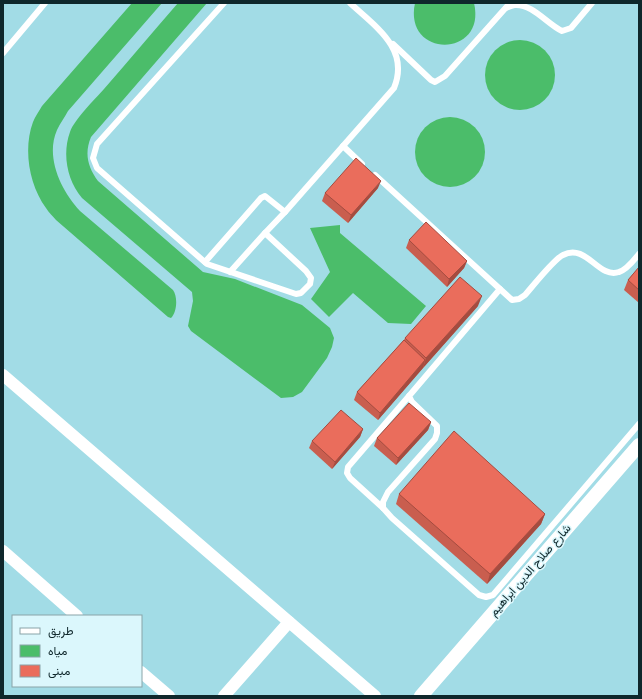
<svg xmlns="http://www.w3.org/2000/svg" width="642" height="699" font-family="'Space Grotesk',Vazirmatn,sans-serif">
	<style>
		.water { fill: #4bbd6a }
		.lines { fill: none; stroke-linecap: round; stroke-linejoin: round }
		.service { stroke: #fff; stroke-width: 6 }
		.minor { stroke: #fff; stroke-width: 12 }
		.tertiary { stroke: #fff; stroke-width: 14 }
		.wall { fill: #c95e4f }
		.shaded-wall { fill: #a44c40 }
		.building { fill: #ea6d5c; stroke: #a44c40 }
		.labels { text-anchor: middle; stroke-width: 3; stroke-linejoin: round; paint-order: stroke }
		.street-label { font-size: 12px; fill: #0f272b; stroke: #dbf7fc }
	</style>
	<rect width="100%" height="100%" fill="#a2dce6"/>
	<g class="water">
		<path d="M132,3H162L68,111C65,117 60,123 57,130C45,157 61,191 80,211L173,290C178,297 177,312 171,318L168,317L56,220C53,216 49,213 46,208C29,185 23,149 33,122C35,117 39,111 42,106Z"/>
		<path d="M178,3H207L91,137C84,154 88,167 98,181L203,272L235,279L302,305L330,328L334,338L332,347L327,358L302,392L293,397L281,398L191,331L188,326L193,301L192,292L82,198C67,180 62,154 70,132C74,120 95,99 104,89C129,60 153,32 178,3Z"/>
		<path d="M415,3H474C487,58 403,59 415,3Z"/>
		<circle cx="520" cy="75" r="35"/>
		<circle cx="450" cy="152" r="35"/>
		<polygon points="340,225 340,233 426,306 411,324 388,323 353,293 329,317 311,299 330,272 310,228"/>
	</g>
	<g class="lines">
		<g class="service">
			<polyline points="224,3 97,144 93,158 97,168 207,264 296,294 301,293 310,284 311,278 306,271 265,233 230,272"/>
			<path d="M506,8C509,7 512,5 515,5C533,4 547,24 562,31L571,28L592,3"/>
			<polyline points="393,44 431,80 435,82 445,76 510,3"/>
			<polyline points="3,53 45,3"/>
			<polyline points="343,146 362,164"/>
			<path d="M375,175L512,300L519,299L525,295C533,286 554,259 563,255C587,243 598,279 619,272C627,270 634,260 639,254"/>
			<path d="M285,212L394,88C410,49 376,27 350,3"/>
			<polyline points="205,262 261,198 265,196 285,212 265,233"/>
			<polyline points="500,289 409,396 412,402 437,426 437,433 435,439 388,492 383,502 383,508 392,518 479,595 486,597 493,595 639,424"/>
			<polyline points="383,508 350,478 347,473 348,467 409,396"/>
		</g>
		<g class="minor">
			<polyline points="3,375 375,696"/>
			<polyline points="3,551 77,616"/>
			<polyline points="141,672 169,696"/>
			<polyline points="224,696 289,622"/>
		</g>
		<polyline class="tertiary" points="421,696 639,445"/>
	</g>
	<g class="wall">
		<polygon points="378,188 348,223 322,201 325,193"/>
		<polygon points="409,240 467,261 464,268 447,287 406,248"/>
		<polygon points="639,267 639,303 624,290 628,280"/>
		<polygon points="478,306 423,368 378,420 354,400 357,392 404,340 405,338"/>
		<polygon points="431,422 428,430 396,465 374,446 377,438"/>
		<polygon points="363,429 360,437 332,469 309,448 312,441"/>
		<polygon points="399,494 545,514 541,524 487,584 396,504"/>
	</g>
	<g class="shaded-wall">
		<polygon points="381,181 378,188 348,223 351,215"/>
		<polygon points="467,261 464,268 447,287 449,279"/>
		<polygon points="482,296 478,306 423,368 426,358"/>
		<polygon points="425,360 423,368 378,420 380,413"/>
		<polygon points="431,422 428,430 396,465 398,458"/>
		<polygon points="363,429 360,437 332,469 335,462"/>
		<polygon points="545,514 541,524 487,584 490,574"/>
	</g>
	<g class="building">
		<polygon points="356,158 381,181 351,215 325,193"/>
		<polygon points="426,222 467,261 449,279 409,240"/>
		<polygon points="639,267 639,290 628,280"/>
		<polygon points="460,277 482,296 426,358 405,338"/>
		<polygon points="404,340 425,360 380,413 357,392"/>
		<polygon points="409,403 431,422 398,458 377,438"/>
		<polygon points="341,410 363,429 335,462 312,441"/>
		<polygon points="454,431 545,514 490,574 399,494"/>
	</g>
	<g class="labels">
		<g class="street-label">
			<text transform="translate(530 570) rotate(-49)" y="4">شارع صلاح الدين ابراهيم</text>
		</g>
	</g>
	<rect width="642" height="699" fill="none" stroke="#0f272b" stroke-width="8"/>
	<rect x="12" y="615" width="130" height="72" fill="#dbf7fc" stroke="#89a4a8"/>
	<rect x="20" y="628" width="20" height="6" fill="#ffffff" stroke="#89a4a8"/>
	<text x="48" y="635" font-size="12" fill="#0f272b">طريق</text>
	<rect x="20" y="645" width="20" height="12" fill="#4bbd6a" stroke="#89a4a8"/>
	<text x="48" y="655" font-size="12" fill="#0f272b">مياه</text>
	<rect x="20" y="665" width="20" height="12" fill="#ea6d5c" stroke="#89a4a8"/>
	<text x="48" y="675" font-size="12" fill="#0f272b">مبنى</text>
</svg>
